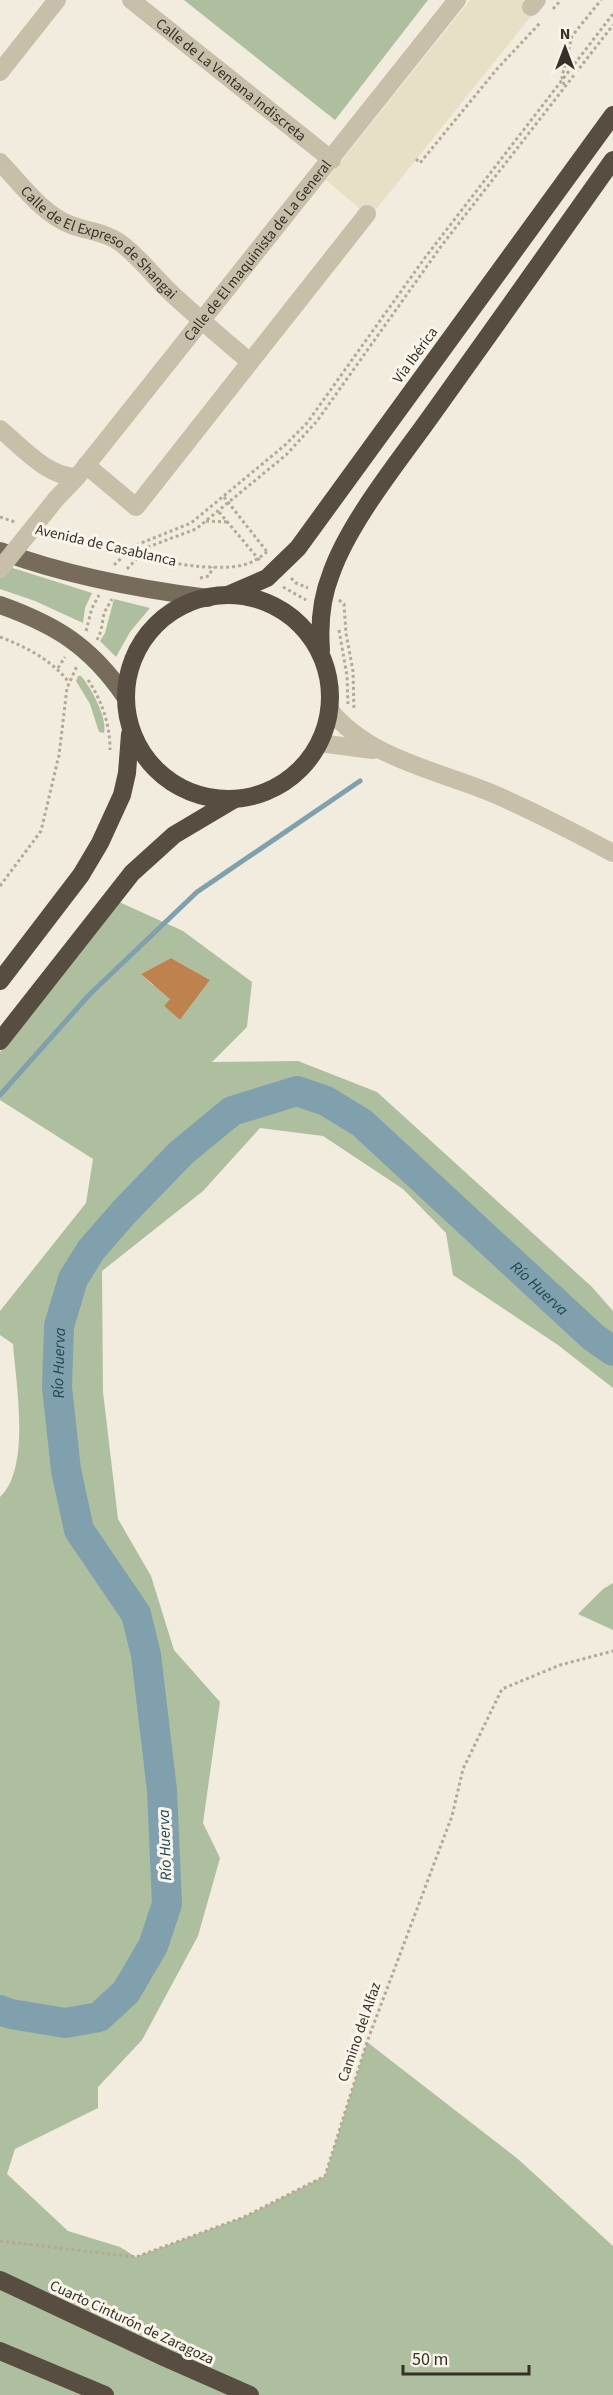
<svg xmlns="http://www.w3.org/2000/svg" width="613" height="2395" font-family="'Source Sans 3',sans-serif">
	<style>
		.green { fill: #adbf9f; fill-rule: evenodd }
		.plaza { fill: #e8e0c6 }
		.lines { fill: none; stroke-linecap: round; stroke-linejoin: round }
		.stream { stroke: #7fa0ac; stroke-width: 5 }
		.river { stroke: #7fa0ac; stroke-width: 30 }
		.building { fill: #be824f }
		.path { stroke: #b4a995; stroke-width: 3; stroke-dasharray: 3 3; stroke-linecap: butt }
		.minor { stroke: #c8bfaa; stroke-width: 18 }
		.major { stroke: #776b5b; stroke-width: 18 }
		.highway { stroke: #574d41; stroke-width: 18 }
		.minor-bridge { stroke: #c8bfaa; stroke-width: 18 }
		.labels { text-anchor: middle; stroke-width: 6; stroke-linejoin: round; paint-order: stroke }
		.street-label { font-size: 15px; fill: #363029; stroke: #f9f5ea }
		.water-label { font-size: 16px; font-style: italic; fill: #214655; stroke: #f9f5ea }
	</style>
	<rect width="100%" height="100%" fill="#f1ecde"/>
	<g class="green">
		<polygon points="184,0 428,0 335,120"/>
		<polygon points="0,564 92,593 85,608 83,623 35,601 0,589"/>
		<polygon points="114,599 150,608 130,632 116,657 100,641 105,633"/>
		<path d="M78,676H81C91,687 108,719 104,733L99,732L90,704L76,681Z"/>
		<path d="M117,901L183,931L252,982L247,1027L212,1062L298,1061L377,1092L592,1287L613,1311V1388L558,1345L453,1275L446,1233L403,1189L323,1136L260,1128L203,1191L102,1271L103,1392L118,1519L151,1576L174,1650L220,1702L203,1823L220,1858L198,1936L142,2040L98,2087V2108L15,2149L7,2174L68,2231L120,2247L136,2257L244,2217L325,2176L367,2042L518,2159L613,2246V2395H0V1497C31,1468 16,1384 13,1344L0,1335V1311L86,1203L93,1159L0,1100V1052ZM171,958L210,980L180,1020L164,1006L182,986L164,976L153,985L141,974Z"/>
		<polygon points="613,1583 613,1630 578,1614 603,1589"/>
	</g>
	<polygon class="plaza" points="470,0 523,0 536,10 370,217 326,180"/>
	<g class="lines">
		<polyline class="stream" points="0,1095 89,995 197,892 360,781"/>
		<path class="river" id="s1" d="M0,2010L11,2014L65,2023L99,2017L126,1992L153,1946L167,1904L162,1790L146,1655L136,1614L79,1530L66,1470L57,1387L59,1326L73,1279L91,1250L124,1212L181,1153L232,1111L297,1091L326,1101L362,1123L593,1337L613,1351"/>
	</g>
	<polygon class="building" points="171,958 210,980 180,1020 164,1006 170,999 141,974"/>
	<g class="lines">
		<g class="path">
			<polyline points="553,9 561,0"/>
			<polyline points="564,85 562,77 572,36 601,0"/>
			<polyline points="416,159 420,163 497,69 540,23"/>
			<polyline points="224,497 268,553"/>
			<polyline points="219,512 261,562"/>
			<polyline points="0,517 15,522"/>
			<polyline points="206,521 227,522"/>
			<path d="M50,533C99,546 195,576 243,565C252,563 259,558 267,552"/>
			<polyline points="114,565 134,546 191,523 284,446 307,423 424,259 613,14"/>
			<polyline points="127,569 148,547 196,529 286,455 317,421 442,245 613,25"/>
			<polyline points="200,578 209,576 213,567"/>
			<polyline points="291,578 296,583 308,588"/>
			<polyline points="283,587 306,600"/>
			<polyline points="339,600 344,604 346,633 353,671 354,710"/>
			<polyline points="339,630 347,676 348,704"/>
			<polyline points="86,631 92,608 99,595"/>
			<path d="M0,637C26,647 50,659 68,681"/>
			<polyline points="97,640 101,631 104,613 112,599"/>
			<polyline points="58,668 65,657"/>
			<path d="M88,680C102,701 110,724 110,750"/>
			<polyline points="0,886 41,831 59,755 67,688 77,666"/>
			<polyline points="0,2241 136,2257 244,2217 325,2176 367,2042 452,1816 463,1769 502,1689 560,1665 613,1651"/>
		</g>
		<g class="minor">
			<path id="s2" d="M131,0L332,160"/>
			<polyline points="531,7 537,0"/>
			<polyline points="0,72 57,0"/>
			<path id="s3" d="M0,162C21,184 42,214 71,225C87,231 105,232 119,242C139,256 153,276 171,293C197,317 224,340 250,362"/>
			<path d="M0,429C22,447 47,477 77,477"/>
			<polyline points="86,465 136,507 367,214"/>
			<path id="s4" d="M56,499L77,477L457,0"/>
			<path d="M329,709C369,759 437,770 494,794C535,812 574,832 613,853"/>
			<polyline points="319,743 373,750"/>
		</g>
		<g class="major">
			<path d="M0,551C67,576 137,589 208,598"/>
			<path d="M0,605C56,625 90,646 124,695"/>
		</g>
		<g class="highway">
			<polyline points="230,594 267,578 298,548 613,115"/>
			<circle cx="228" cy="697" r="102"/>
			<path d="M321,650C319,623 321,599 331,574C349,522 399,461 431,416C492,331 552,246 613,160"/>
			<polyline points="0,981 81,875 100,843 122,795 127,773 130,734"/>
			<polyline points="0,1041 132,873 174,835 233,800"/>
			<polyline points="0,2280 166,2358 250,2395"/>
			<polyline points="0,2351 105,2395"/>
		</g>
		<polyline class="minor-bridge" points="0,569 56,499"/>
	</g>
	<g class="labels">
		<g class="street-label">
			<text dy="5" stroke="none"><textPath href="#s2" startOffset="128">Calle de La Ventana Indiscreta</textPath></text>
			<text dy="5" stroke="none"><textPath href="#s3" startOffset="130">Calle de El Expreso de Shangai</textPath></text>
			<text dy="5" stroke="none"><textPath href="#s4" startOffset="320">Calle de El maquinista de La General</textPath></text>
			<text transform="translate(415 355) rotate(-54)" y="5">Vía Ibérica</text>
			<text transform="translate(106 545) rotate(13)" y="5">Avenida de Casablanca</text>
			<text transform="translate(359 2032) rotate(-71)" y="5">Camino del Alfaz</text>
			<text transform="translate(132 2322) rotate(25)" y="5">Cuarto Cinturón de Zaragoza</text>
		</g>
		<g class="water-label">
			<text dy="6" stroke="none"><textPath href="#s1" startOffset="1500">Río Huerva</textPath></text>
			<text dy="6" stroke="none"><textPath href="#s1" startOffset="798">Río Huerva</textPath></text>
			<text transform="translate(164 1845) rotate(-92)" y="6">Río Huerva</text>
		</g>
	</g>
	<g transform="translate(565 48)" stroke="#f9f5ea" stroke-width="4.5" paint-order="stroke">
	<path d="M0-4.5L10 22L0 15L-10 22Z" fill="#363029"/>
	<text y="-9" font-size="16" font-weight="bold" text-anchor="middle" fill="#363029">N</text>
	</g>
	<path d="M403 2365v9h126v-9" fill="none" stroke="#363029" stroke-width="3"/>
	<text x="412" y="2365" font-size="18" fill="#363029" stroke="#f9f5ea" stroke-width="4.5" paint-order="stroke">50 m</text>
</svg>
